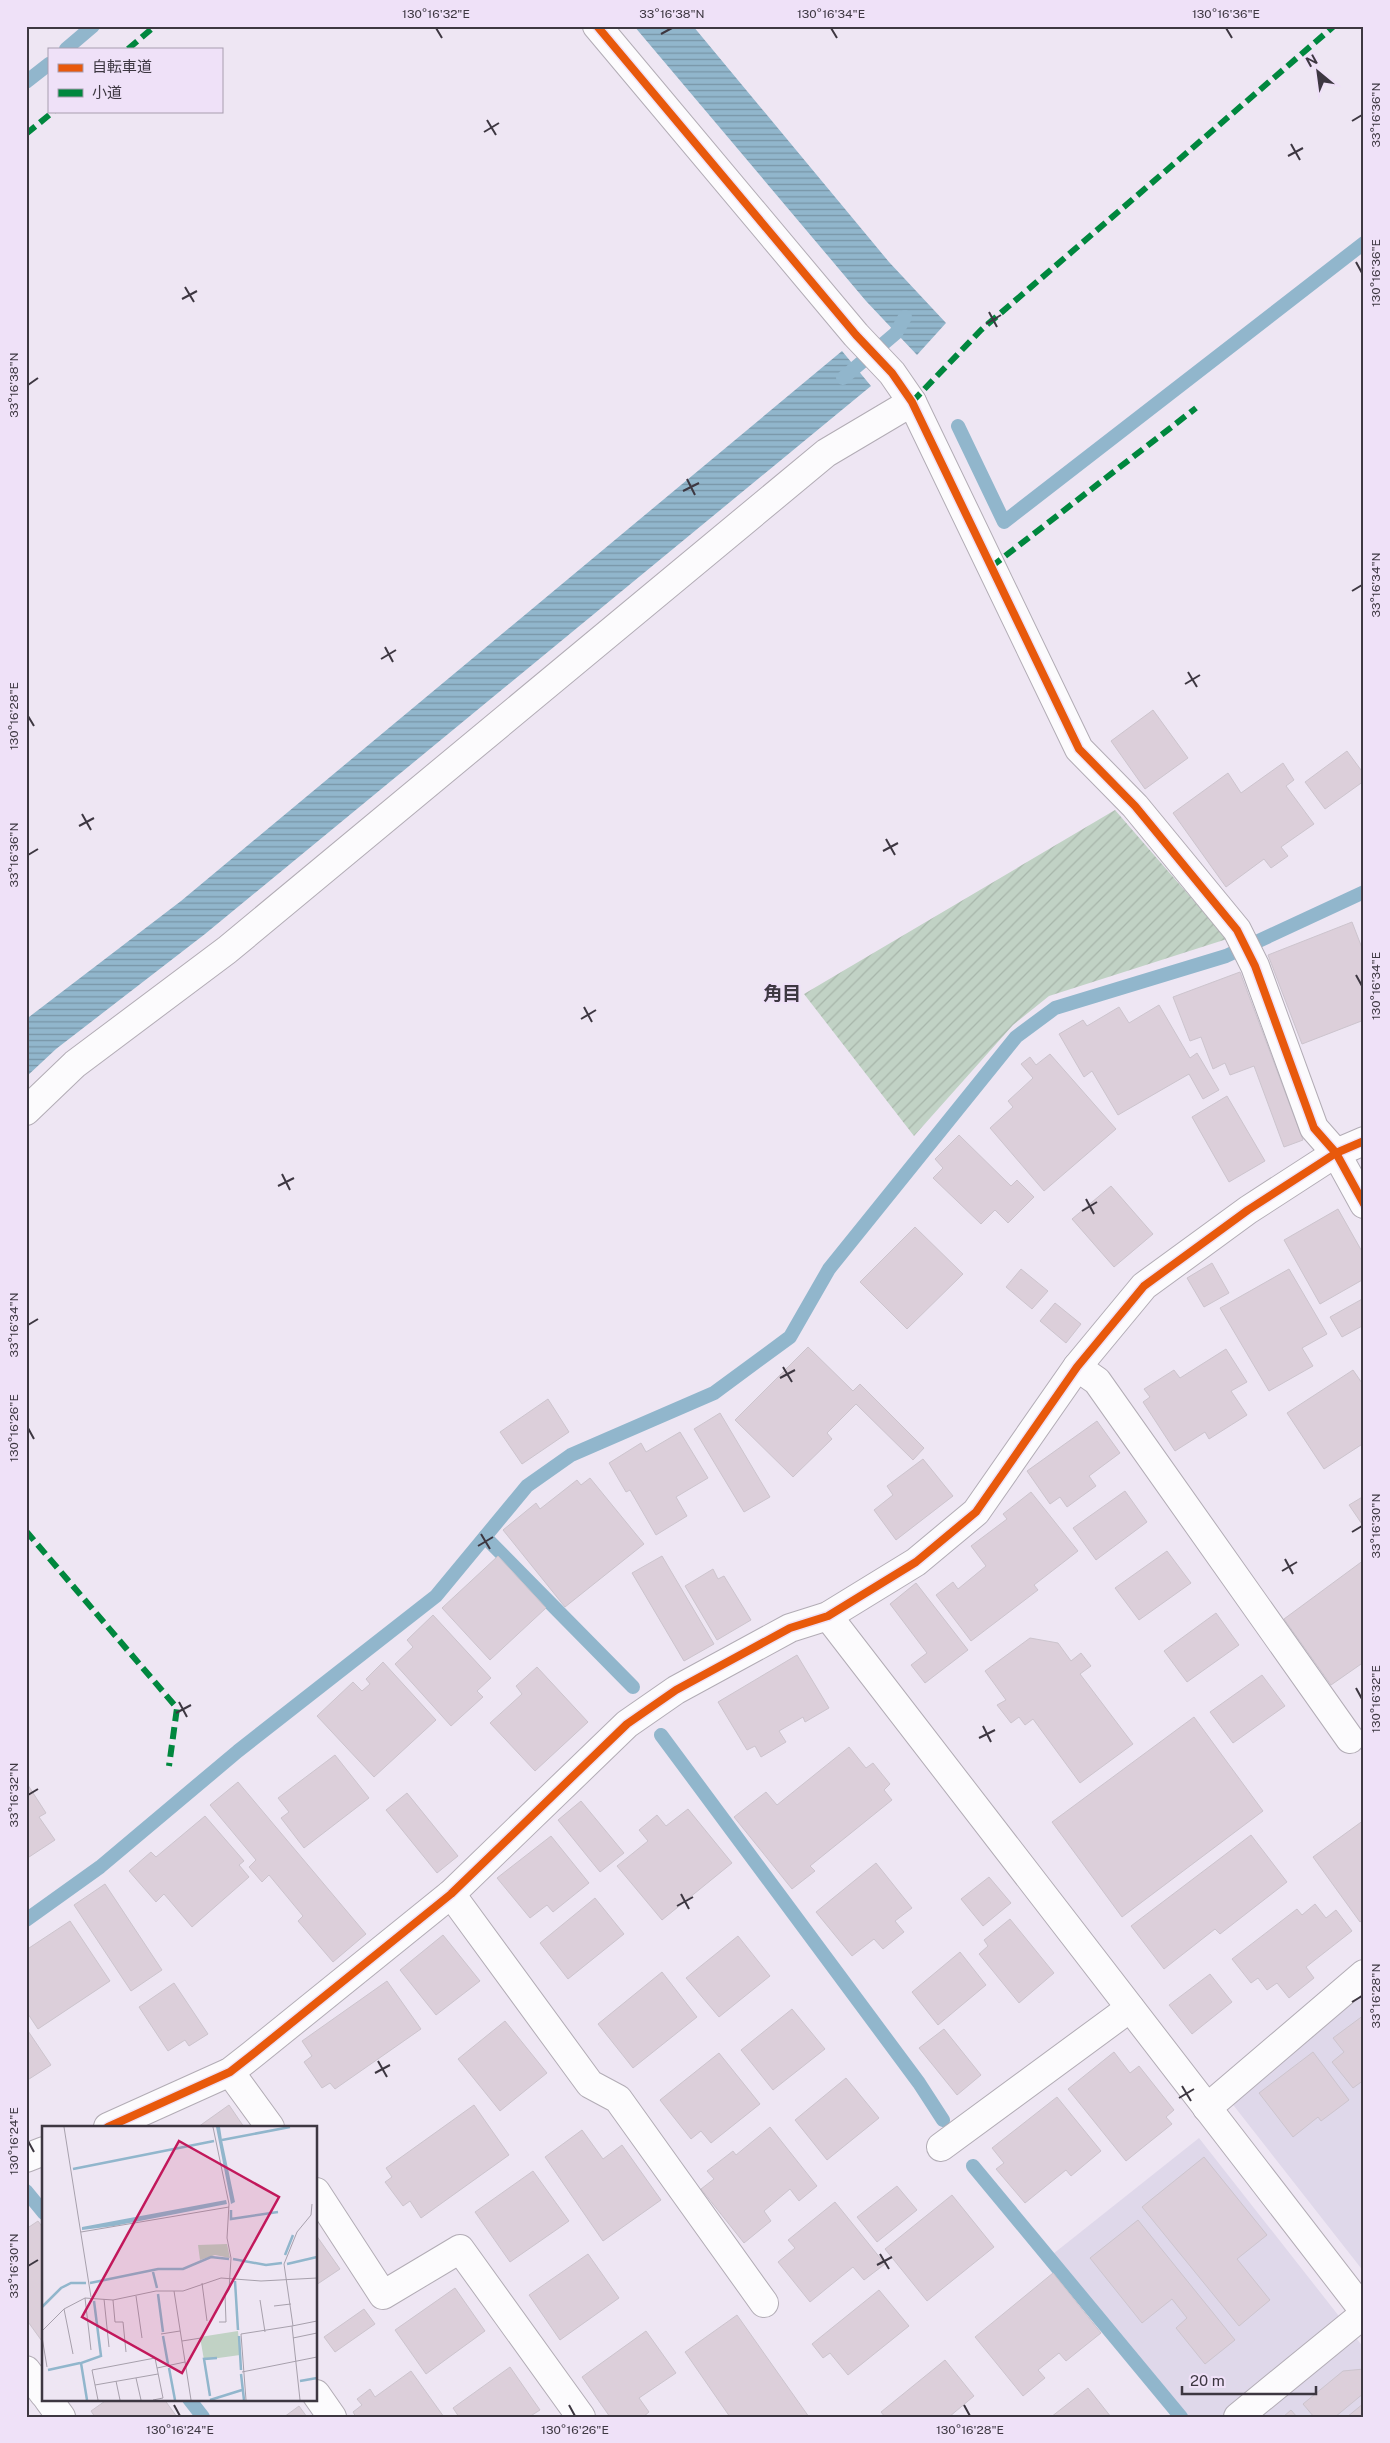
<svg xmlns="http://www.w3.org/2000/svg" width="1390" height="2443" font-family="'Public Sans','Noto Sans JP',sans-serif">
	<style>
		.commercial { fill: #dfd8ea }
		.garden { fill: url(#garden-furrows) }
		.water { fill: url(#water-rules) }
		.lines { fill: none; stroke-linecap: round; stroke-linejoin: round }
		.stream { stroke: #91b6cc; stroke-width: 14 }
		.building { fill: #dccfda; stroke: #ccc4cd }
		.minor-casing { stroke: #b2acb5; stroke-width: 30 }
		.minor { stroke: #fcfbfd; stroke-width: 28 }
		.quiet { stroke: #00873e; stroke-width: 6; stroke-dasharray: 12 6; stroke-linecap: butt }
		.cycleway-casing { stroke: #efe1f8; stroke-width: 11 }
		.cycleway { stroke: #e8590c; stroke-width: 8 }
		.ticks { fill: none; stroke: #3d3741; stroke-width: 2 }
		.labels { text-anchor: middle; stroke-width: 4; stroke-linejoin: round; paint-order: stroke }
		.neighbourhood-label { font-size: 19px; font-weight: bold; fill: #3d3741; stroke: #efe1f8 }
		.inset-river { fill: none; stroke: #91b6cc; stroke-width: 2.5 }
		.inset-road { fill: none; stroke: #a7a0ac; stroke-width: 1 }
		.view { fill: #c2185b; fill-opacity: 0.15; stroke: #c2185b; stroke-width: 2.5 }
		.inset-edge { fill: none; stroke: #3d3741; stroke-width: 2.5 }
		.neatline { fill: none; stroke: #3d3741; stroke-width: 2 }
		.ticks-label { font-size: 12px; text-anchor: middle; fill: #3d3741 }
	</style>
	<defs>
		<pattern id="garden-furrows" width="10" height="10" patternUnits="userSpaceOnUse" patternTransform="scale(1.25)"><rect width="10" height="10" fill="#c1d2c5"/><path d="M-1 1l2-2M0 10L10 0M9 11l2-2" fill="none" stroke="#a7b5aa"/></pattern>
		<pattern id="water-rules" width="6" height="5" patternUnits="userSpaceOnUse" patternTransform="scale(1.25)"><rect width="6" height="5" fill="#91b6cc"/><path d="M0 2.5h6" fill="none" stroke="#7895a7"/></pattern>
	</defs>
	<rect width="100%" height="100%" fill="#eee6f3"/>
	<g class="commercial">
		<polygon points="1364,1958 1364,2272 1216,2083"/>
		<polygon points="1199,2138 1364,2348 1364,2417 1186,2417 1053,2254"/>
	</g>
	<polygon class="garden" points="1115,810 1227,939 1049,996 1013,1025 914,1136 804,994"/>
	<g class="water">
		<polygon points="634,26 693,26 889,262 946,323 917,355 866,301"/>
		<polygon points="842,351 871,386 205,934 56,1049 26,1077 26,1020 29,1017 181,901"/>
	</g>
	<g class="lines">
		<g class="stream">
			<polyline points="66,49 93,26"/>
			<polyline points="26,82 49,64"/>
			<polyline points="843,378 896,333 905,317"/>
			<polyline points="958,426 1004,522 1364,243"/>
			<polyline points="485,1537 633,1687"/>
			<polyline points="661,1735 919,2083 943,2120"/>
			<polyline points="26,1920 100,1867 238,1751 436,1596 527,1486 571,1455 714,1393 790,1337 829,1269 1016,1037 1055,1008 1226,956 1364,892"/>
			<polyline points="973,2166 1181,2417"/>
			<polyline points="26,2191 44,2213"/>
			<polyline points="189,2399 203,2417"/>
		</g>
	</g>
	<g class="building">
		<polygon points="1153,710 1188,758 1145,789 1111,741"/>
		<polygon points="1347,751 1364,774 1364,781 1325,809 1305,782"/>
		<polygon points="1283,763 1294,780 1286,786 1314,824 1281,847 1288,856 1271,868 1264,859 1226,887 1173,813 1228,773 1241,793"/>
		<polygon points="1352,922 1364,953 1364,1020 1302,1044 1268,955"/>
		<polygon points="1240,972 1303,1140 1284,1147 1254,1066 1230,1075 1225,1063 1213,1069 1201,1037 1190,1041 1173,997"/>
		<polygon points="1159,1005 1190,1058 1197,1053 1219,1090 1203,1099 1189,1074 1118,1115 1092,1071 1084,1077 1059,1034 1083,1020 1087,1026 1119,1007 1129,1023"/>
		<polygon points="1050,1054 1116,1129 1044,1191 990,1128 1013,1107 1008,1101 1033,1078 1021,1064 1030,1057 1036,1065"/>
		<polygon points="1227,1096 1265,1161 1229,1182 1192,1117"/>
		<polygon points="959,1135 1011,1186 1017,1180 1034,1197 1008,1223 995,1210 981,1224 933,1178 943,1168 935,1159"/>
		<polygon points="1111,1186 1153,1234 1114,1267 1072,1219"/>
		<polygon points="1338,1209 1364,1255 1364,1279 1320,1304 1284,1240"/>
		<polygon points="915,1227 963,1274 907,1329 860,1282"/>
		<polygon points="1212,1263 1229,1293 1204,1307 1187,1278"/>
		<polygon points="1021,1269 1048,1291 1032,1309 1006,1287"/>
		<polygon points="1289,1269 1327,1334 1302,1348 1313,1366 1269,1391 1220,1308"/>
		<polygon points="1364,1298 1364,1325 1342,1337 1330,1317"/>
		<polygon points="1055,1303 1081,1324 1066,1343 1040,1321"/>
		<polygon points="808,1347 853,1391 860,1384 924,1448 913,1460 856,1404 827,1433 832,1439 793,1477 735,1420"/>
		<polygon points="1226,1349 1247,1382 1231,1391 1247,1415 1209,1439 1205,1432 1175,1451 1143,1402 1150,1397 1144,1389 1174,1370 1180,1378"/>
		<polygon points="1353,1370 1364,1386 1364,1443 1324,1469 1287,1413"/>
		<polygon points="548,1399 569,1432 522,1464 500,1432"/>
		<polygon points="720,1413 770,1497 744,1512 694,1429"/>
		<polygon points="1097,1421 1120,1453 1089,1476 1096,1486 1067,1507 1060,1497 1050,1504 1027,1471"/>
		<polygon points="680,1432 708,1478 676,1497 687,1516 656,1535 630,1490 626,1492 609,1463 641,1443 646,1452"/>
		<polygon points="923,1459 953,1496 896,1540 874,1510 893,1495 887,1486"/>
		<polygon points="590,1478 644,1544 565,1607 503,1530 536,1503 540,1509 577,1480 581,1485"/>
		<polygon points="1125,1491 1147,1522 1096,1560 1073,1528"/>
		<polygon points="1031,1492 1078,1551 1034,1585 1038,1590 971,1641 936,1595 953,1582 958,1589 986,1566 971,1546 1007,1519 1003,1514"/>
		<polygon points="1364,1496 1364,1527 1349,1505"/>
		<polygon points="1167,1551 1191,1583 1139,1620 1115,1588"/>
		<polygon points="498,1556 546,1608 490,1660 442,1608"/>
		<polygon points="662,1556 714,1644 684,1661 632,1573"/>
		<polygon points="1364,1560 1364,1662 1331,1685 1284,1619"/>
		<polygon points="713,1569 718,1579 724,1576 751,1620 717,1640 685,1586"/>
		<polygon points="916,1583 968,1650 925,1683 911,1665 927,1653 890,1604"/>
		<polygon points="1216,1613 1239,1645 1187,1682 1164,1651"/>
		<polygon points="433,1615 491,1678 477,1691 483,1697 451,1726 395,1664 413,1647 407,1640"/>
		<polygon points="1030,1638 1058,1643 1071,1661 1081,1653 1091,1666 1080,1674 1133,1744 1080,1783 1033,1719 1025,1725 1019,1717 1011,1723 997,1705 1006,1700 985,1671"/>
		<polygon points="797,1655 829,1708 805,1722 803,1717 779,1731 786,1742 761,1757 755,1746 747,1750 718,1702"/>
		<polygon points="383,1662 436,1720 374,1777 317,1716 353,1682 362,1691 370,1684 366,1679"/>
		<polygon points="537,1667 588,1722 535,1771 490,1723 522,1694 516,1686"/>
		<polygon points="1262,1675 1285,1706 1233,1743 1210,1712"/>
		<polygon points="1194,1717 1263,1811 1122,1917 1052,1822"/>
		<polygon points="849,1747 866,1768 873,1763 890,1784 884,1790 892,1800 810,1866 815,1871 792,1889 734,1817 766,1792 777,1805"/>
		<polygon points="335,1755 369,1798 304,1848 281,1818 289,1812 278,1798"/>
		<polygon points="26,1782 46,1813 39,1817 55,1840 26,1859"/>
		<polygon points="238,1782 366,1934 333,1962 298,1921 303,1916 269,1875 262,1882 249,1867 256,1860 210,1805"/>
		<polygon points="407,1793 458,1856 437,1873 386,1810"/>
		<polygon points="581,1801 624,1853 600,1872 558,1820"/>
		<polygon points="688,1809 732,1863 662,1920 617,1866 648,1841 639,1830 657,1815 666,1826"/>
		<polygon points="205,1816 244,1861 239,1865 249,1877 192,1927 164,1894 156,1902 129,1871 151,1852 156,1857"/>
		<polygon points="1364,1820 1364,1919 1360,1922 1313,1857"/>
		<polygon points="1251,1835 1287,1882 1220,1934 1215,1929 1164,1969 1131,1926"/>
		<polygon points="551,1836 589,1883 553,1912 547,1905 530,1918 497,1878"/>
		<polygon points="876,1863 912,1908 895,1921 904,1932 883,1949 874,1939 852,1956 816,1912"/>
		<polygon points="989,1877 1011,1903 983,1926 961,1899"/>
		<polygon points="105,1884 162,1970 131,1991 74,1905"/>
		<polygon points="595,1898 624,1934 568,1979 540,1943"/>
		<polygon points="1315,1904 1326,1918 1336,1910 1352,1931 1306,1967 1314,1978 1289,1998 1277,1983 1267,1990 1258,1978 1251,1983 1232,1959 1297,1909 1302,1915"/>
		<polygon points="1010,1919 1054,1973 1019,2003 979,1954 988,1946 984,1940"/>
		<polygon points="70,1921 110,1981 38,2029 26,2011 26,1950"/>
		<polygon points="443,1935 480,1981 436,2015 400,1970"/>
		<polygon points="738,1936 770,1976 719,2017 686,1978"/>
		<polygon points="960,1952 986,1985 938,2025 912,1992"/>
		<polygon points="662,1972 697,2017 633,2068 598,2024"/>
		<polygon points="1210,1974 1232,2002 1192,2034 1169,2005"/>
		<polygon points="387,1981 421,2029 335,2089 330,2083 322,2088 304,2062 312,2056 302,2041"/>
		<polygon points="174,1983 208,2034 189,2046 185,2040 168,2051 139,2007"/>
		<polygon points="792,2009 825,2049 773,2090 741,2050"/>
		<polygon points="1364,2015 1364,2080 1353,2088 1332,2062 1344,2052 1333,2038"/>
		<polygon points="505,2021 547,2073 500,2111 458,2059"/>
		<polygon points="26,2028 51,2065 26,2081"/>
		<polygon points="944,2029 981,2075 957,2095 919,2048"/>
		<polygon points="1114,2052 1130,2073 1139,2066 1174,2110 1166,2117 1172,2124 1126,2161 1068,2089"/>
		<polygon points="1313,2052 1349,2100 1321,2121 1318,2117 1293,2137 1259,2093"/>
		<polygon points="719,2053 760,2104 711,2143 701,2131 691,2139 660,2100"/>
		<polygon points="846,2078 879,2118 827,2160 795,2120"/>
		<polygon points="1057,2097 1101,2151 1071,2176 1066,2170 1025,2203 996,2169 1004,2163 992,2148"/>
		<polygon points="229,2105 244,2127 198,2127"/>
		<polygon points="474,2105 509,2155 421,2218 410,2201 403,2206 385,2182 392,2177 386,2168"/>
		<polygon points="770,2127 817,2186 799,2201 790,2189 764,2211 771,2221 744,2243 701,2189 714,2179 707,2171 733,2151 736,2155"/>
		<polygon points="582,2130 603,2159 622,2145 661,2200 603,2241 545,2157"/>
		<polygon points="1204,2157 1267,2235 1237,2259 1270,2300 1239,2326 1142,2207"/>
		<polygon points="533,2171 569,2221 510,2262 475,2212"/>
		<polygon points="897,2186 917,2210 877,2242 857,2217"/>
		<polygon points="952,2195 994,2247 927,2301 885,2249"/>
		<polygon points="835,2202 885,2264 864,2280 853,2267 810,2302 778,2262 795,2248 788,2240"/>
		<polygon points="1138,2220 1235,2340 1205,2364 1176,2328 1187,2318 1172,2299 1142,2323 1090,2258"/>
		<polygon points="38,2221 44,2229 44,2344 26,2319 26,2229"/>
		<polygon points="316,2235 340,2269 316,2285"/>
		<polygon points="588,2254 619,2298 560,2340 529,2295"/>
		<polygon points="1053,2273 1101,2333 1066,2361 1059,2353 1038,2370 1045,2378 1023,2396 975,2337"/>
		<polygon points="455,2288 485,2331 426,2374 395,2330"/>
		<polygon points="879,2290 909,2326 848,2375 830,2353 823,2358 812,2344"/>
		<polygon points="364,2309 375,2324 335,2352 324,2337"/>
		<polygon points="737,2315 809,2417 730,2417 685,2352"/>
		<polygon points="646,2331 676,2373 639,2398 649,2412 643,2417 610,2417 582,2377"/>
		<polygon points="945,2360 974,2396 949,2417 885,2417 881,2412"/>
		<polygon points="510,2367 540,2410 529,2417 459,2417 453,2408"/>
		<polygon points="1364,2369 1364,2393 1335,2417 1314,2417 1303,2404 1343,2371"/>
		<polygon points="411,2371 444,2417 356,2417 353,2412 362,2405 357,2399 370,2389 375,2397"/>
		<polygon points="1088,2388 1111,2417 1051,2417"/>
		<polygon points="108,2399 164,2399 177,2417 95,2417 91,2411"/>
		<polygon points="1364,2403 1364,2417 1347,2417"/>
		<polygon points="299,2406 307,2417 284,2417"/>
		<polygon points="1291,2410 1297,2417 1283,2417"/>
	</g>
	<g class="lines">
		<defs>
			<g id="minor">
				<polyline points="597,26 856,335 892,373 912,402 1079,749 1135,806 1237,930 1255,966 1314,1128 1336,1153 1364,1204"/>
				<polyline points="26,1111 75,1064 227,950 826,453 912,402"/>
				<polyline points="1077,1367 1097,1381 1350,1739"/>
				<polyline points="828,1616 1364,2311"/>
				<polyline points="451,1894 590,2084 618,2099 764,2303"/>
				<polyline points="230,2072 270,2127"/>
				<polyline points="1207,2108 1364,1974"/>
				<polyline points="108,2127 230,2072 253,2054 451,1894 627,1724 676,1690 790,1628 828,1616 916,1562 976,1512 1077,1367 1144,1286 1248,1210 1336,1153 1364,1141"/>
				<polyline points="941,2147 1130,2008"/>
				<polyline points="26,2158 44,2151"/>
				<polyline points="316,2192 383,2295 460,2249 581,2417"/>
				<polyline points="26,2370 44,2394"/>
				<polyline points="316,2394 332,2417"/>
				<polyline points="48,2399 61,2417"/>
				<polyline points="1238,2417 1364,2314"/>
			</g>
		</defs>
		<use href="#minor" class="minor-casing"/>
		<use href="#minor" class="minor"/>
		<g class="quiet">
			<polyline points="128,49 155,26"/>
			<polyline points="26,134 54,111"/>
			<polyline points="912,402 981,330 1334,26"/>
			<polyline points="991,567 1196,408"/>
			<polyline points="26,1531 177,1708 169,1766"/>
		</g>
		<defs>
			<g id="cycleway">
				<polyline points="597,26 856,335 892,373 912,402 1079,749 1135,806 1237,930 1255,966 1314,1128 1336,1153 1364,1204"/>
				<polyline points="108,2127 230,2072 253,2054 451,1894 627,1724 676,1690 790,1628 828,1616 916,1562 976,1512 1077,1367 1144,1286 1248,1210 1336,1153 1364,1141"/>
			</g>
		</defs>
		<use href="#cycleway" class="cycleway-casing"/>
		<use href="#cycleway" class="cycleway"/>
	</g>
	<path class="ticks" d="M436,28L442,38M831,28L837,38M1226,28L1232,38M661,34L672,28M487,120L496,135M1352,121L1362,115M484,132L499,123M1291,144L1300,160M1288,156L1303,148M1356,262L1362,273M185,287L194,302M182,299L197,291M989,312L997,327M986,324L1001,315M28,385L38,378M687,479L695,495M683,491L699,483M1352,591L1362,585M385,647L393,662M381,659L396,650M1188,672L1197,687M1185,684L1200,675M28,716L34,726M82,814L91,830M79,826L94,818M886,839L895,855M883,851L898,843M28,855L38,849M1356,975L1362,986M584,1007L592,1022M581,1019L596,1010M282,1174L290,1190M278,1186L294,1178M1086,1199L1094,1214M1082,1211L1097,1202M28,1325L38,1319M783,1367L792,1382M780,1378L795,1370M28,1428L34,1439M1352,1532L1362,1526M481,1534L490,1549M478,1546L493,1537M1285,1559L1293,1574M1282,1571L1297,1562M1356,1688L1362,1699M179,1702L187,1717M176,1713L191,1705M983,1726L991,1742M979,1738L995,1730M28,1795L38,1789M681,1894L689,1909M677,1906L693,1897M1352,2002L1362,1996M378,2061L387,2077M375,2073L390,2065M1182,2086L1191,2101M1179,2098L1194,2089M28,2141L34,2152M880,2254L889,2269M877,2265L892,2257M28,2266L38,2260M174,2405L180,2416M569,2405L575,2416M964,2405L970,2416"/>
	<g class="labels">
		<g class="neighbourhood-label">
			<text x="782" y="1000">角目</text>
		</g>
	</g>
	<g transform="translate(42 2126)">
		<rect width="275" height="275" fill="#eee6f3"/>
		<path d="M196,205L198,229L162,234L158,211Z" fill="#c1d2c5"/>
		<path d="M185,118L188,132L173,129L158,134L156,119Z" fill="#c1d2c5"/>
		<path d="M174,1H178L180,14L193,76L189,78ZM184,74L185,78L72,100L40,104V101Z" fill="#91b6cc"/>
		<path class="inset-river" d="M180,14L248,1M31,43L172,15M189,84V93L236,86M243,129L251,109M191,133L224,139L240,137M245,138L275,131M111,146L115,162M193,155L196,204M48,157L116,143H141L169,131L187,133M116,168L121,206M0,181L19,162L29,157H44M121,210L126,238M197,210L199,244M127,242L133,274M6,244L38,237M199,248L202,274M258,255L275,252M168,270L162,233L175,232M45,274L39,237L59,230L52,175M168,274L200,264"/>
		<path class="inset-road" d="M22,1L49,171M171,1L187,78L185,112L189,132L187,164L183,169L184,196H177M39,106L187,81M160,157L165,195M132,165L149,274M94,170L100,212M43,172L49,224M62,173L67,221M71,174L73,196H81L84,226M218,174L223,206M232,180L249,178M22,183L31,228M250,200L275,195M251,200L242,138L255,106L269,89L270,78M0,205L22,183L43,172L71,174L114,165H141L179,152L219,155L275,152M119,208L138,205M0,211L5,241M251,212L275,207M140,215L159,212M115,242L143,236M200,246L275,231M94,252L99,274M74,255L78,274M53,259L116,248M56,274L50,244L113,232L121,272L111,274M204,274L199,208L250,200L258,274"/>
		<path class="view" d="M137,15L237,71L140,247L40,191Z"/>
		<rect width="275" height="275" class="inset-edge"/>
	</g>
	<rect width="1390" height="2443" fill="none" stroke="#efe1f8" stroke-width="55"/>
	<rect x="48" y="48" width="175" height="65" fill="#efe1f8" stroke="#a89daf"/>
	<rect x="58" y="64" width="25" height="8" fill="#e8590c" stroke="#a89daf"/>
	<text x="92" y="72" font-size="15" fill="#3d3741">自転車道</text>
	<rect x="58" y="89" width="25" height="8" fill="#00873e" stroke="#a89daf"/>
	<text x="92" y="98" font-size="15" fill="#3d3741">小道</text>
	<g transform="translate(1318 72) rotate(331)" stroke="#efe1f8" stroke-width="4" paint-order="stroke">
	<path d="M0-4L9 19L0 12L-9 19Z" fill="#3d3741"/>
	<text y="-8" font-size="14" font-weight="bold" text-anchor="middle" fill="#3d3741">N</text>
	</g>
	<path d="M1182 2386v8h134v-8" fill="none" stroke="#3d3741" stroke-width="2.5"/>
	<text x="1190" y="2386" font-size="15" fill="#3d3741" stroke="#efe1f8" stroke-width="4" paint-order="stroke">20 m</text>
	<rect x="28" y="28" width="1334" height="2388" class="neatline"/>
	<g class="ticks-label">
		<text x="436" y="18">130°16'32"E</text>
		<text x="672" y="18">33°16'38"N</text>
		<text x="831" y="18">130°16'34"E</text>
		<text x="1226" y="18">130°16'36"E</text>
		<text transform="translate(1376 115) rotate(-90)" y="4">33°16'36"N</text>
		<text transform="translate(1376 273) rotate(-90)" y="4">130°16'36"E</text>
		<text transform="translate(14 385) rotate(-90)" y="4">33°16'38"N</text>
		<text transform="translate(1376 585) rotate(-90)" y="4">33°16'34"N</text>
		<text transform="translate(14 716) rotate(-90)" y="4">130°16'28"E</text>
		<text transform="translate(14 855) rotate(-90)" y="4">33°16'36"N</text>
		<text transform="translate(1376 986) rotate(-90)" y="4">130°16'34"E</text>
		<text transform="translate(14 1325) rotate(-90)" y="4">33°16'34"N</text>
		<text transform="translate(14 1428) rotate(-90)" y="4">130°16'26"E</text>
		<text transform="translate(1376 1526) rotate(-90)" y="4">33°16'30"N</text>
		<text transform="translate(1376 1699) rotate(-90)" y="4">130°16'32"E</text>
		<text transform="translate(14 1795) rotate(-90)" y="4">33°16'32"N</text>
		<text transform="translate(1376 1996) rotate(-90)" y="4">33°16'28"N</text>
		<text transform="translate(14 2141) rotate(-90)" y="4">130°16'24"E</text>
		<text transform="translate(14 2266) rotate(-90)" y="4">33°16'30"N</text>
		<text x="180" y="2434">130°16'24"E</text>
		<text x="575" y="2434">130°16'26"E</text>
		<text x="970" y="2434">130°16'28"E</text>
	</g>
</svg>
